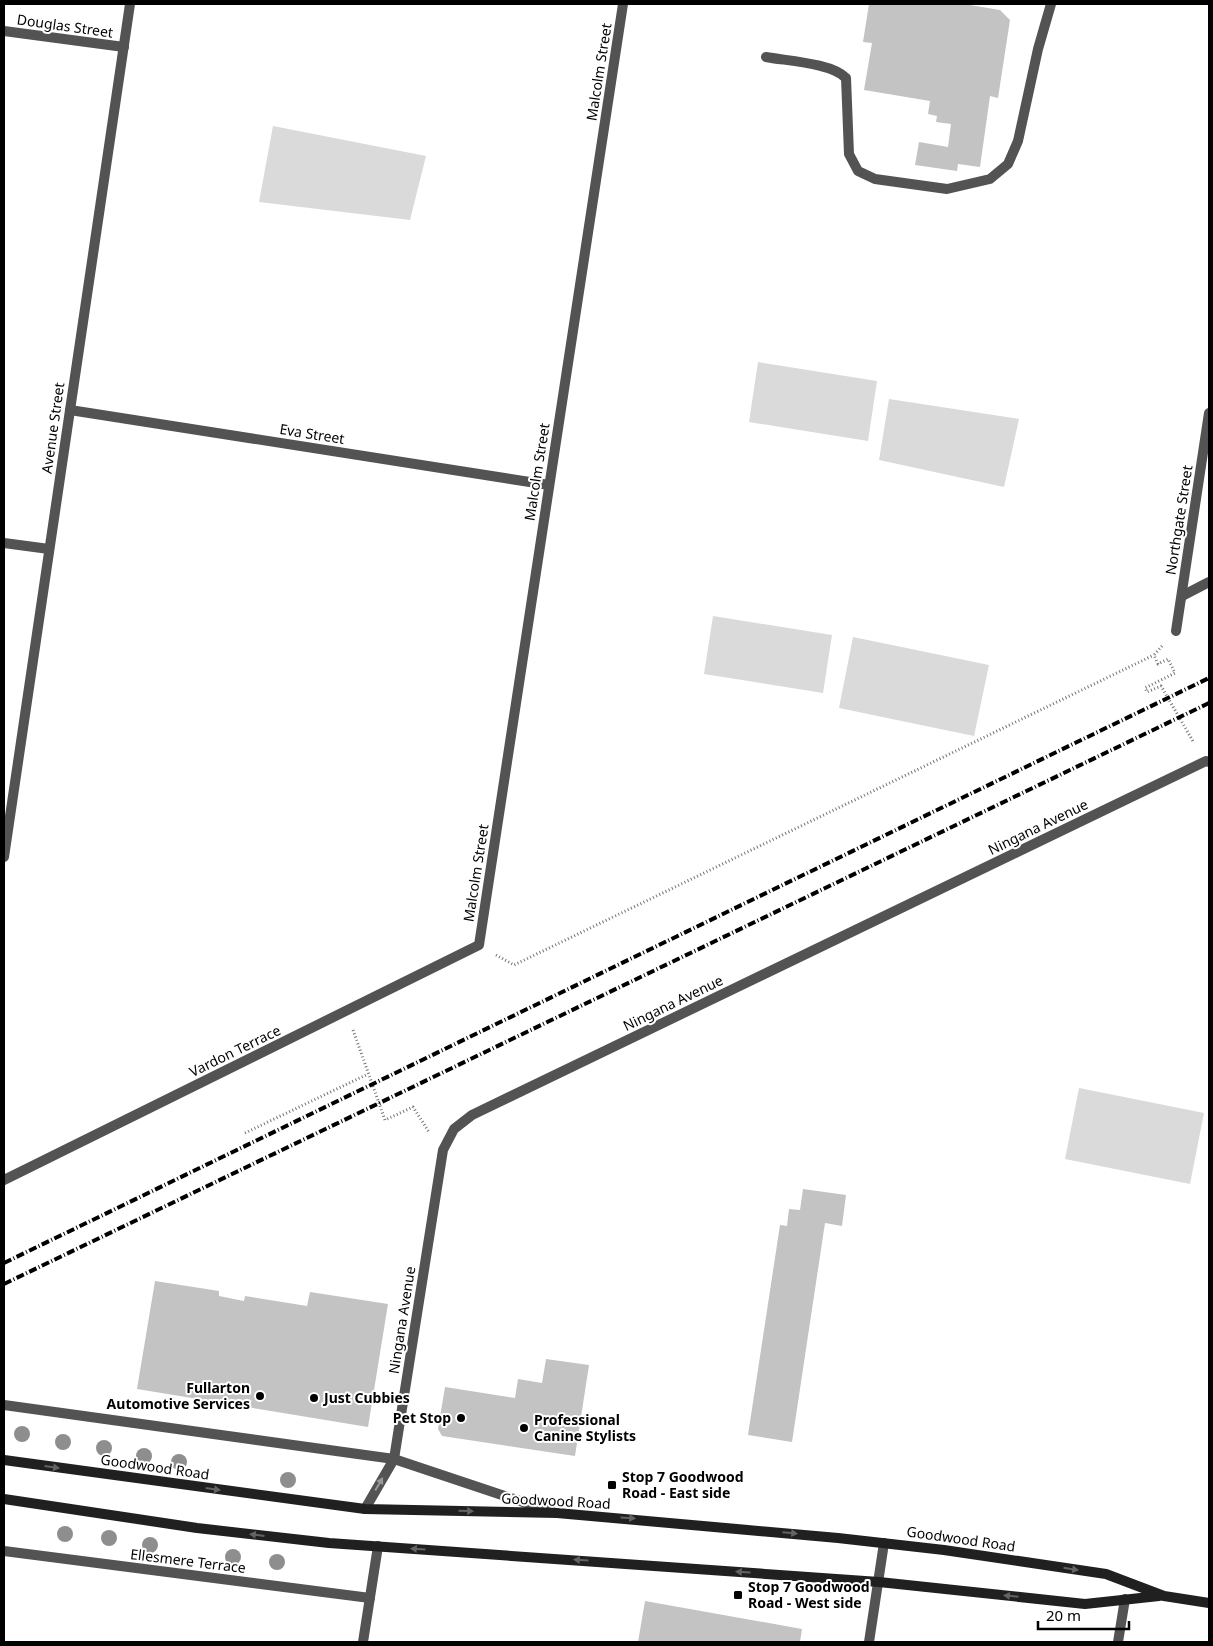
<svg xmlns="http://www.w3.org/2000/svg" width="1213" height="1646" font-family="'Noto Sans',sans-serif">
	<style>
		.green { fill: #dadada }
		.building { fill: #c3c3c3 }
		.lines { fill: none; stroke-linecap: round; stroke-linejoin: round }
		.path { stroke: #757575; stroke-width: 3; stroke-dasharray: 1 2.5; stroke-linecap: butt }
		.service { stroke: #535353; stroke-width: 10 }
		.minor { stroke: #535353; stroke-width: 10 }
		.secondary { stroke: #202020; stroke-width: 10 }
		.rail { stroke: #000; stroke-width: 4; stroke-dasharray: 8 2.5 1 2.5; stroke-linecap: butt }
		.tree { fill: #8e8e8e }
		.oneway { fill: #636363 }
		.oneway2 { fill: #989898 }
		.poi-dot { fill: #000; stroke: #fff; stroke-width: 2 }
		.labels { text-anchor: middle; stroke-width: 4; stroke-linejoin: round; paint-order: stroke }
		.street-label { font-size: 14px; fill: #000; stroke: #fff }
		.poi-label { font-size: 14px; font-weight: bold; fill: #000; stroke: #fff; text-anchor: start }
	</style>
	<rect width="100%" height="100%" fill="#fff"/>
	<g class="green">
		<polygon points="273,126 426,156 410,220 259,202"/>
		<polygon points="758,362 877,381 868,441 749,422"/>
		<polygon points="889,399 1019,419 1004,487 879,460"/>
		<polygon points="713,616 832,635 823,693 704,674"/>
		<polygon points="853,637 989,665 974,736 839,708"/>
		<polygon points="1079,1088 1204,1113 1190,1184 1065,1159"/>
	</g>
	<g class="building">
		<polygon points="869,4 964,4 1000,10 1010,20 998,98 990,96 980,167 958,164 957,171 915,165 919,142 948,147 951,124 936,122 937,116 928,114 930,101 864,90 872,43 863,42"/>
		<polygon points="803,1189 846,1195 842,1226 825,1223 792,1442 748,1435 780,1225 787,1226 789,1209 800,1210"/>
		<polygon points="155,1281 219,1291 219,1296 244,1301 245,1296 307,1306 310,1292 388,1304 368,1427 137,1389"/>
		<polygon points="546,1359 589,1365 575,1456 442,1436 438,1429 445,1387 515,1398 518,1379 542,1383"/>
		<polygon points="645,1601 802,1629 800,1642 638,1642"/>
	</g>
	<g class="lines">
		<g class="path">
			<polyline points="1162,646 1154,655 1158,664 1168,659 1175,673 1145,688 1147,692 1161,686 1194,743"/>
			<polyline points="496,955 514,965 1154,655"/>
			<polyline points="353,1030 385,1120 413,1107 429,1132"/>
			<polyline points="245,1133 368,1074"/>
		</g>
		<g class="service">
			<path d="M766,57C787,61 832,63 846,78L849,154L858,171L875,179L947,189L990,179L1008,164L1018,141L1038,49L1051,4"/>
			<polyline points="1118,1642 1125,1599"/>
		</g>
		<g class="minor">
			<polyline points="4,31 124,47"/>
			<polyline points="70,410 549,485"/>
			<polyline points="4,543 49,549"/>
			<polyline points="1182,596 1209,582"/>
			<polyline points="1176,631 1209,413"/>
			<polyline points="4,857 130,4"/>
			<polyline points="4,1180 479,945 623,4"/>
			<polyline points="4,1405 394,1459 553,1512"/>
			<polyline points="365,1509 394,1459 443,1150 454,1129 472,1115 1206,761 1209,762"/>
			<polyline points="4,1551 370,1598"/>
			<polyline points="363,1642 378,1546"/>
			<polyline points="869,1642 884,1543"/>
		</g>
		<g class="secondary">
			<polyline points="4,1460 365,1509 557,1513 838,1538 944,1550 1106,1574 1164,1596 1209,1603"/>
			<polyline points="4,1499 197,1528 329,1543 879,1582 1085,1604 1159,1596"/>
		</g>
		<g class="rail">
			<polyline points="4,1263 1209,678"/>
			<polyline points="4,1284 1209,703"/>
		</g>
	</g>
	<g class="tree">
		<circle cx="22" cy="1434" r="8"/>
		<circle cx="63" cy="1442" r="8"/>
		<circle cx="104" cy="1448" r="8"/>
		<circle cx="144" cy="1456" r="8"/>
		<circle cx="179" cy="1462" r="8"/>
		<circle cx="288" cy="1480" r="8"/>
		<circle cx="65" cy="1534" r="8"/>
		<circle cx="109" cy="1538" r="8"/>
		<circle cx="150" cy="1545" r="8"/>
		<circle cx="233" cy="1557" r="8"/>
		<circle cx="277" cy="1562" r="8"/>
	</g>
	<defs><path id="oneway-solid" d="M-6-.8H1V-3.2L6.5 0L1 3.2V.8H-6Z" transform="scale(1.25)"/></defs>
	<g class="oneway">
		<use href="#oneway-solid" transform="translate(52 1467) rotate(8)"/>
		<use href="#oneway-solid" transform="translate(213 1489) rotate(8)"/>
		<use href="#oneway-solid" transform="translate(466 1511) rotate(1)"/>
		<use href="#oneway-solid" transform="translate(628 1518) rotate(4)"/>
		<use href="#oneway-solid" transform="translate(790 1533) rotate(5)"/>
		<use href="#oneway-solid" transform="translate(257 1535) rotate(-173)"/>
		<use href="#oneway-solid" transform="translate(418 1549) rotate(-176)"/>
		<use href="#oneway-solid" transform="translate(581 1560) rotate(-176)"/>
		<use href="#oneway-solid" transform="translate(1071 1569) rotate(9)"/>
		<use href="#oneway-solid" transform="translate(743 1572) rotate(-176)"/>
		<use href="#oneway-solid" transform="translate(1011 1596) rotate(-174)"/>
	</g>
	<use class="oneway2" href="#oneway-solid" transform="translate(379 1484) rotate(-60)"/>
	<g class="poi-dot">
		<circle cx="260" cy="1396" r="5"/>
		<circle cx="314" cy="1398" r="5"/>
		<circle cx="461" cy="1418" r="5"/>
		<circle cx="524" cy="1428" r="5"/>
		<rect x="607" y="1480" width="10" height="10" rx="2.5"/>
		<rect x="733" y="1590" width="10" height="10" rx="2.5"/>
	</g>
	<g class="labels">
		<g class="street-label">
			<text transform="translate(65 26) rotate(8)" y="5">Douglas Street</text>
			<text transform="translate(599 72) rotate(-81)" y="5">Malcolm Street</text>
			<text transform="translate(53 428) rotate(-82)" y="5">Avenue Street</text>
			<text transform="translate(312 434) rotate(9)" y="5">Eva Street</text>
			<text transform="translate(537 472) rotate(-81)" y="5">Malcolm Street</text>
			<text transform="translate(1179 520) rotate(-81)" y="5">Northgate Street</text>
			<text transform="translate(1038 827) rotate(-26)" y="5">Ningana Avenue</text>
			<text transform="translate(476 873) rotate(-81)" y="5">Malcolm Street</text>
			<text transform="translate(673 1003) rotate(-26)" y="5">Ningana Avenue</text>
			<text transform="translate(235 1051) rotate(-26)" y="5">Vardon Terrace</text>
			<text transform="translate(402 1320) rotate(-81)" y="5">Ningana Avenue</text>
			<text transform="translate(155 1467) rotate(8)" y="5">Goodwood Road</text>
			<text transform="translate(556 1501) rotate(3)" y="5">Goodwood Road</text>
			<text transform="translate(961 1539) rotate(8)" y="5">Goodwood Road</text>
			<text transform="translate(188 1561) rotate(7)" y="5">Ellesmere Terrace</text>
		</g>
		<g class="poi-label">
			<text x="250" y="1393" text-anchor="end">Fullarton<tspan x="250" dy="16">Automotive Services</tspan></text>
			<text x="324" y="1403">Just Cubbies</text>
			<text x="451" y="1423" text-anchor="end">Pet Stop</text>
			<text x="534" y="1425">Professional<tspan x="534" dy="16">Canine Stylists</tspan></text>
			<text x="622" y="1482">Stop 7 Goodwood<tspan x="622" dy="16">Road - East side</tspan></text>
			<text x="748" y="1592">Stop 7 Goodwood<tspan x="748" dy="16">Road - West side</tspan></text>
		</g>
	</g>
	<rect width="1213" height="1646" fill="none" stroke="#000000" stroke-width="10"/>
	<path d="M1038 1621v8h91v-8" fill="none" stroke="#000000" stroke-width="2.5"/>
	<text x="1046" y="1621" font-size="15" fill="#000000" stroke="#ffffff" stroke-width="4" paint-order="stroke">20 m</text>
</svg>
